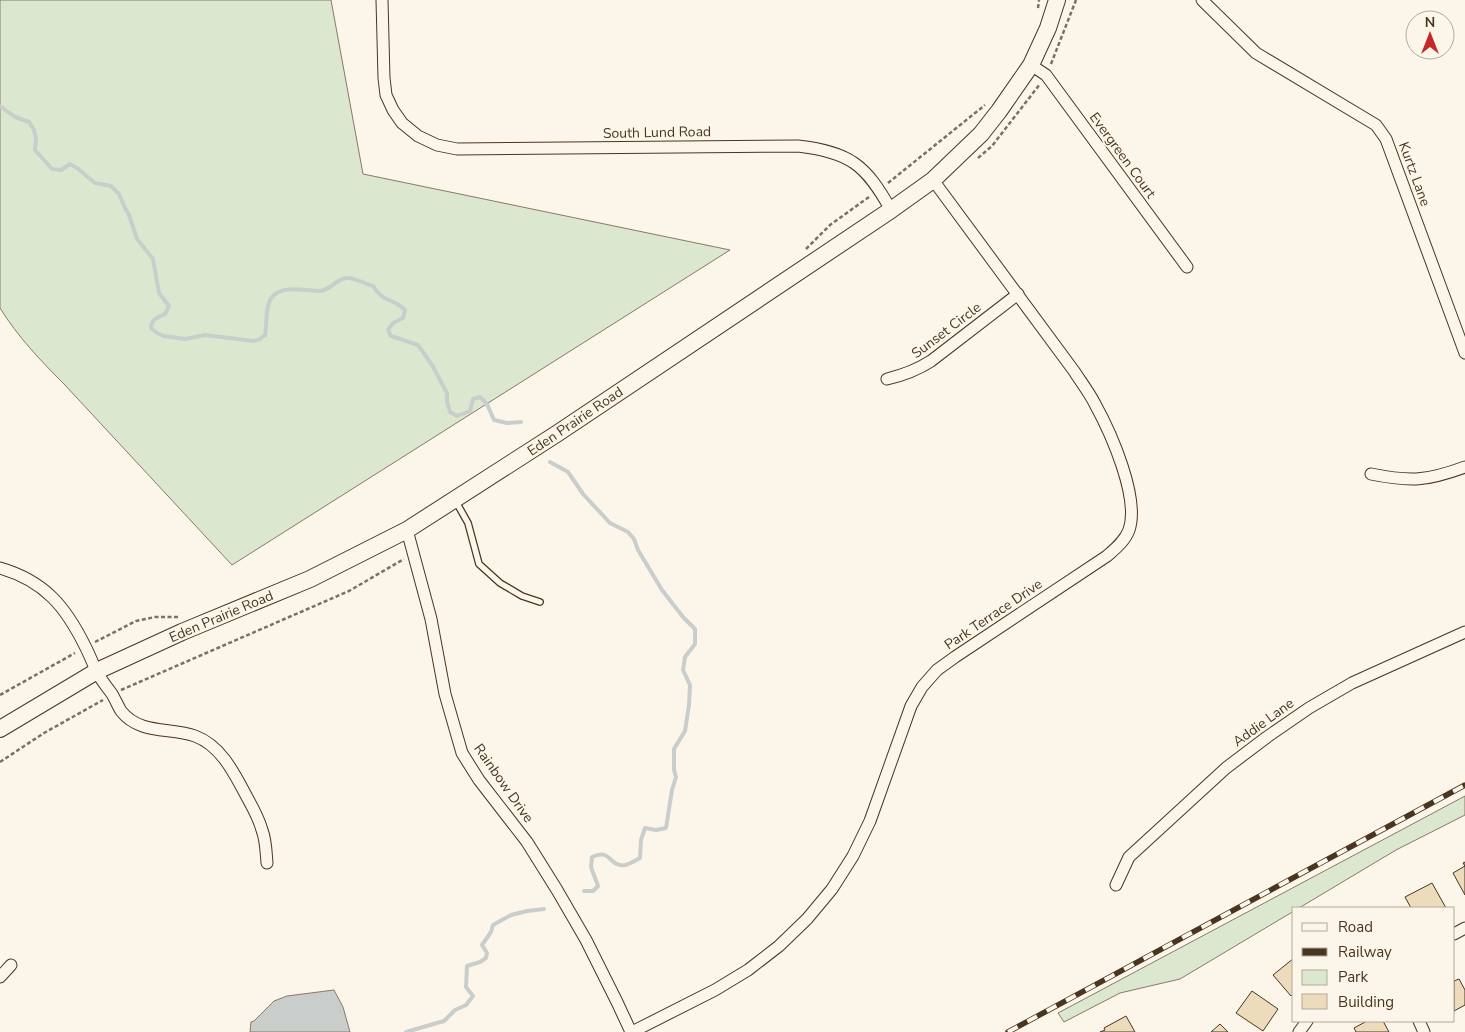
<svg xmlns="http://www.w3.org/2000/svg" width="1465" height="1032" font-family="'Nunito Sans',sans-serif">
	<style>
		.green { fill: #dce7d0; stroke: #887966 }
		.water { fill: #c9cecd; stroke: #887966 }
		.lines { fill: none; stroke-linecap: round; stroke-linejoin: round }
		.stream { stroke: #c9cecd; stroke-width: 4 }
		.building { fill: #ecdcbc; stroke: #4a3520 }
		.lane-casing { stroke: #4a3520; stroke-width: 8 }
		.street-casing { stroke: #4a3520; stroke-width: 13 }
		.secondary-casing { stroke: #4a3520; stroke-width: 18 }
		.path { stroke: #7f6f5c; stroke-width: 2.5; stroke-dasharray: 4 2.5; stroke-linecap: butt }
		.lane { stroke: #fbf6e9; stroke-width: 5.5 }
		.street { stroke: #fbf6e9; stroke-width: 11 }
		.secondary { stroke: #fbf6e9; stroke-width: 16 }
		.rail-casing { stroke: #4a3520; stroke-width: 5.5 }
		.rail { stroke: #fbf6e9; stroke-width: 4; stroke-dasharray: 11; stroke-linecap: butt }
		.labels { text-anchor: middle; stroke-width: 4; stroke-linejoin: round; paint-order: stroke }
		.street-label { font-size: 14px; fill: #4a3520; stroke: #fbf6e9 }
	</style>
	<rect width="100%" height="100%" fill="#fbf6e9"/>
	<g class="green">
		<path d="M0,0H331L363,174L730,250L232,565L64,384C40,360 18,337 0,308Z"/>
		<polygon points="1465,796 1465,815 1396,850 1299,908 1294,908 1294,911 1180,979 1120,993 1064,1022 1058,1013"/>
	</g>
	<polygon class="water" points="334,990 343,1007 350,1032 250,1032 251,1022 254,1021 274,1001 287,996"/>
	<g class="lines">
		<g class="stream">
			<path d="M0,106L15,117L29,122L34,130L36,138L35,150L52,169L61,170L70,164L77,168L95,183L111,186L119,194L125,208L129,215L137,239L153,259L159,293L169,306L165,314C157,318 151,319 151,328L157,333L164,336L185,339L205,335L254,341L260,339L265,335C267,325 265,305 272,297C283,284 305,291 320,291C332,290 336,278 347,278C355,278 366,284 373,286C383,303 392,297 405,310L403,318L393,323L388,330L391,336L418,345L432,365L447,393V402L450,412L457,416L470,411L473,399L480,397L487,404L494,420L507,423L521,422"/>
			<path d="M550,462L568,472L583,494L610,523L628,532L634,539L638,550L662,590L683,617L695,629V644L685,657L683,670L690,685L689,705L685,731L674,749V770L676,777L672,790L666,828L656,830L645,828L641,840L640,858C636,860 630,864 625,865C608,867 612,848 592,857L591,867L598,886L593,891H584"/>
			<polyline points="406,1032 444,1021 455,1010 466,1005 473,996 466,987 467,966 480,962 486,958 487,953 482,945 491,932 493,925 511,915 527,911 544,909"/>
		</g>
	</g>
	<g class="building">
		<polygon points="1465,862 1465,895 1453,873 1465,866 1463,863"/>
		<polygon points="1432,883 1446,908 1411,908 1405,897"/>
		<polygon points="1294,958 1294,993 1291,996 1273,975"/>
		<polygon points="1459,979 1465,990 1465,1005 1454,1011 1454,981"/>
		<polygon points="1252,991 1278,1009 1263,1031 1236,1013"/>
		<polygon points="1126,1016 1135,1032 1100,1032 1105,1030 1104,1028"/>
		<polygon points="1367,1021 1383,1021 1389,1032 1356,1032 1354,1028"/>
		<polygon points="1220,1024 1228,1032 1211,1032"/>
	</g>
	<g class="lines">
		<defs>
			<polyline id="lane" points="455,500 468,523 479,564 500,583 522,596 540,602"/>
			<g id="street">
				<path d="M382,0L384,78L386,95L393,110L402,123L418,136L437,145L457,149L798,146C850,152 866,165 891,210"/>
				<polyline points="1202,0 1256,53 1376,125 1386,139 1465,353"/>
				<polyline points="1031,65 1046,75 1187,267"/>
				<path d="M887,379C904,375 917,370 931,361L1018,294"/>
				<path d="M1371,474C1411,482 1427,481 1465,467"/>
				<polyline points="407,530 431,619 445,694 462,753 479,780 527,842 557,890 586,940 617,1002 631,1032"/>
				<path d="M0,568C45,581 66,607 86,648C90,656 93,664 97,672C101,680 107,687 112,694C115,699 118,706 121,711C140,735 170,727 195,736C222,746 235,775 248,799C253,808 259,819 262,830C266,840 266,852 267,863"/>
				<polyline points="1116,885 1129,857 1226,768 1267,737 1309,708 1352,683 1465,632"/>
				<polyline points="1454,934 1465,928"/>
				<polyline points="0,977 11,965"/>
				<polyline points="1419,1021 1424,1032"/>
				<path d="M632,1032L715,990L748,970L779,946L807,919L832,889L853,856L870,821L911,706L922,687L937,670L955,657L1107,556C1115,549 1125,541 1129,530C1140,498 1111,433 1095,404C1089,392 1081,382 1074,371L933,180"/>
				<polyline points="1299,1032 1307,1021"/>
			</g>
			<polyline id="secondary" points="0,729 97,671 182,632 310,579 407,530 558,433 891,210 933,180 981,134 999,111 1031,65 1048,28 1057,0"/>
		</defs>
		<use href="#lane" class="lane-casing"/>
		<use href="#street" class="street-casing"/>
		<use href="#secondary" class="secondary-casing"/>
		<g class="path">
			<polyline points="1038,8 1039,0"/>
			<polyline points="1051,64 1076,0"/>
			<polyline points="978,158 992,146 1040,84"/>
			<polyline points="888,183 985,105"/>
			<polyline points="806,249 830,225 869,197"/>
			<polyline points="95,642 136,621 155,617 179,617"/>
			<polyline points="121,690 349,591 404,559"/>
			<polyline points="0,695 75,653"/>
			<polyline points="0,762 44,733 103,700"/>
		</g>
		<use href="#lane" class="lane"/>
		<use href="#street" class="street"/>
		<use href="#secondary" class="secondary"/>
		<defs>
			<polyline id="rail" points="1008,1032 1465,785"/>
		</defs>
		<use href="#rail" class="rail-casing"/>
		<use href="#rail" class="rail"/>
	</g>
	<g class="labels">
		<g class="street-label">
			<text transform="translate(657 132) rotate(-1)" y="5">South Lund Road</text>
			<text transform="translate(1123 155) rotate(54)" y="5">Evergreen Court</text>
			<text transform="translate(1415 174) rotate(70)" y="5">Kurtz Lane</text>
			<text transform="translate(946 330) rotate(-37)" y="5">Sunset Circle</text>
			<text transform="translate(575 421) rotate(-34)" y="5">Eden Prairie Road</text>
			<text transform="translate(993 614) rotate(-34)" y="5">Park Terrace Drive</text>
			<text transform="translate(221 616) rotate(-23)" y="5">Eden Prairie Road</text>
			<text transform="translate(1263 722) rotate(-36)" y="5">Addie Lane</text>
			<text transform="translate(504 783) rotate(55)" y="5">Rainbow Drive</text>
		</g>
	</g>
	<rect x="1292" y="907" width="162" height="115" fill="#fbf6e9" stroke="#b4a999"/>
	<rect x="1302" y="923" width="25" height="8" fill="#fbf6e9" stroke="#b4a999"/>
	<text x="1338" y="932" font-size="15" fill="#4a3520">Road</text>
	<rect x="1302" y="948" width="25" height="8" fill="#4a3520" stroke="#b4a999"/>
	<text x="1338" y="957" font-size="15" fill="#4a3520">Railway</text>
	<rect x="1302" y="970" width="25" height="15" fill="#dce7d0" stroke="#b4a999"/>
	<text x="1338" y="982" font-size="15" fill="#4a3520">Park</text>
	<rect x="1302" y="994" width="25" height="15" fill="#ecdcbc" stroke="#b4a999"/>
	<text x="1338" y="1007" font-size="15" fill="#4a3520">Building</text>
	<g transform="translate(1430 35)"><circle r="24" fill="#fbf6e9" stroke="#b4a999"/>
	<path d="M0-4L9 19L0 12L-9 19Z" fill="#c62828"/>
	<text y="-8" font-size="14" font-weight="bold" text-anchor="middle" fill="#4a3520">N</text>
	</g>
</svg>
